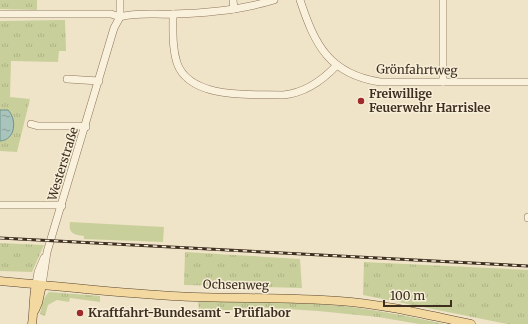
<svg xmlns="http://www.w3.org/2000/svg" width="528" height="324" font-family="Merriweather,serif">
	<style>
		.grass { fill: url(#grass-tufts) }
		.garden { fill: #c9cf9b }
		.water { fill: url(#water-ripples); stroke: #6f938a }
		.lines { fill: none; stroke-linecap: round; stroke-linejoin: round }
		.minor-casing { stroke: #8d765c; stroke-width: 8 }
		.major-casing { stroke: #5b4430; stroke-width: 9 }
		.minor { stroke: #faf1dc; stroke-width: 7 }
		.major { stroke: #f3d9a0; stroke-width: 8 }
		.rail-casing { stroke: #3d2e20; stroke-width: 3 }
		.rail { stroke: #f7eed8; stroke-width: 1.5; stroke-dasharray: 4.5; stroke-linecap: butt }
		.poi-dot { fill: #9e2a2b; stroke: #f7eed8; stroke-width: 1.5 }
		.labels { text-anchor: middle; stroke-width: 3; stroke-linejoin: round; paint-order: stroke }
		.street-label { font-size: 12px; fill: #3d2e20; stroke: #f7eed8 }
		.poi-label { font-size: 12px; font-weight: bold; fill: #3d2e20; stroke: #f7eed8; text-anchor: start }
	</style>
	<defs>
		<pattern id="grass-tufts" width="24" height="20" patternUnits="userSpaceOnUse"><rect width="24" height="20" fill="#c9cf9b"/><path d="M3 7l-1-3M5 7V3M7 7l1-3M15 17l-1-3M17 17v-4M19 17l1-3" fill="none" stroke="#aeb285"/></pattern>
		<pattern id="water-ripples" width="26" height="14" patternUnits="userSpaceOnUse"><rect width="26" height="14" fill="#a9c4bc"/><path d="M2 4q2-2 4 0t4 0M15 11q2-2 4 0t4 0" fill="none" stroke="#8ba098"/></pattern>
	</defs>
	<rect width="100%" height="100%" fill="#f0e4c8"/>
	<g class="grass">
		<polygon points="0,0 37,0 37,10 0,9"/>
		<polygon points="65,20 66,51 59,51 58,62 11,61 10,97 30,99 17,152 0,151 0,141 4,141 4,110 0,110 0,21"/>
		<polygon points="0,243 44,245 32,272 0,271"/>
		<polygon points="185,252 300,259 302,288 184,285"/>
		<polygon points="364,262 528,270 528,324 507,324 363,295"/>
		<path d="M49,292L100,296V302L70,298L69,302L57,300L48,305L45,316L40,314C42,305 43,298 49,292Z"/>
		<path d="M250,301C277,303 304,303 330,305C369,308 407,316 445,324H419L378,317L318,311L253,307L246,310H199L198,302Z"/>
	</g>
	<path class="garden" d="M70,222L164,227L163,242L84,239V236C74,235 68,233 70,222Z"/>
	<path class="water" d="M0,110H8C17,119 16,140 0,141Z"/>
	<g class="lines">
		<defs>
			<g id="minor">
				<polyline points="233,0 234,9"/>
				<path d="M300,0C315,45 329,74 380,82H528"/>
				<polyline points="0,14 111,14 120,17"/>
				<path d="M173,14C173,30 172,47 177,63C190,100 252,94 283,95C305,93 322,81 337,65"/>
				<path d="M120,17C137,12 156,15 173,14C207,13 242,10 274,0"/>
				<polyline points="67,79 99,81"/>
				<polyline points="443,82 443,0"/>
				<polyline points="31,124 38,126 79,126 86,127"/>
				<polyline points="0,205 58,205 62,206"/>
				<polyline points="528,218 528,217"/>
				<polyline points="36,284 38,272 44,258"/>
				<polyline points="42,285 47,252 114,28 120,17 120,0"/>
			</g>
			<g id="major">
				<path d="M0,281C57,286 115,293 172,296C228,299 284,297 339,301C383,304 427,315 471,324"/>
				<polyline points="35,310 38,303 42,285"/>
				<path d="M32,324C34,311 33,298 36,284"/>
			</g>
		</defs>
		<use href="#minor" class="minor-casing"/>
		<use href="#major" class="major-casing"/>
		<use href="#minor" class="minor"/>
		<use href="#major" class="major"/>
		<defs>
			<polyline id="rail" points="0,238 528,266"/>
		</defs>
		<use href="#rail" class="rail-casing"/>
		<use href="#rail" class="rail"/>
	</g>
	<g class="poi-dot">
		<circle cx="361" cy="101" r="4"/>
		<circle cx="80" cy="313" r="4"/>
	</g>
	<g class="labels">
		<g class="street-label">
			<text transform="translate(417 70) rotate(1)" y="4">Grönfahrtweg</text>
			<text transform="translate(63 164) rotate(-73)" y="4">Westerstraße</text>
			<text transform="translate(236 285) rotate(1)" y="4">Ochsenweg</text>
		</g>
		<g class="poi-label">
			<text x="369" y="98">Freiwillige<tspan x="369" dy="14">Feuerwehr Harrislee</tspan></text>
			<text x="88" y="317">Kraftfahrt-Bundesamt - Prüflabor</text>
		</g>
	</g>
	<path d="M384 300v6h67v-6" fill="none" stroke="#3d2e20" stroke-width="2"/>
	<text x="390" y="300" font-size="12" fill="#3d2e20" stroke="#f7eed8" stroke-width="3" paint-order="stroke">100 m</text>
</svg>
